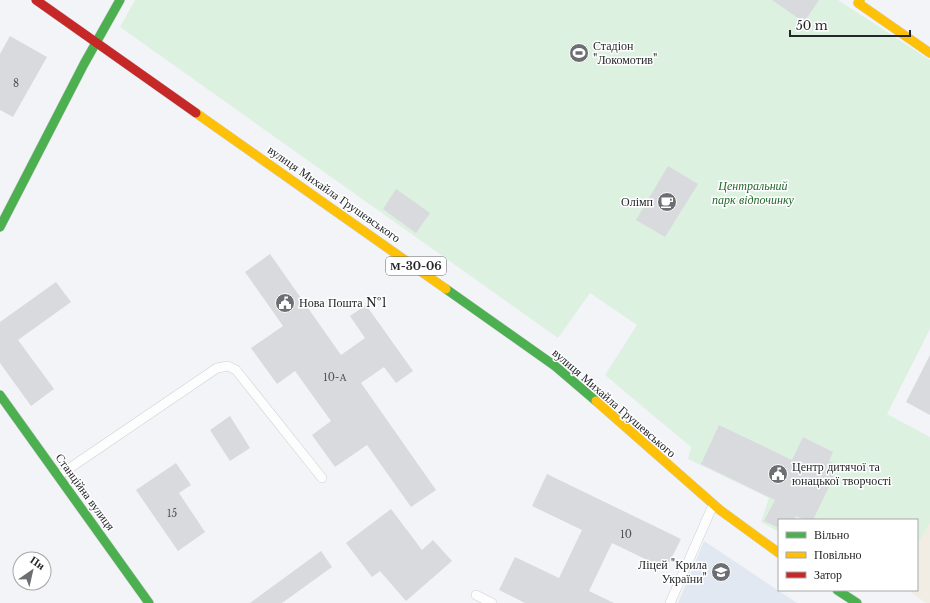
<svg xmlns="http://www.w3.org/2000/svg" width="930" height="603" font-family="'Libre Baskerville',serif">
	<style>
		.built { fill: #e2e8f2 }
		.medical { fill: #f2ede4 }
		.green { fill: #ddf1e0 }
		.building { fill: #d8dadd }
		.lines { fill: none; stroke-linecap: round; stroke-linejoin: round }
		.lane-casing { stroke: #cfd1d4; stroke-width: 10 }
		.fast-casing { stroke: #cfd1d4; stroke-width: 10 }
		.slow-casing { stroke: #cfd1d4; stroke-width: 10 }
		.jam-casing { stroke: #cfd1d4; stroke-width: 10 }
		.lane { stroke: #fdfdfe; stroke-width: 9 }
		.fast { stroke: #4caf50; stroke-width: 9 }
		.slow { stroke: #ffc107; stroke-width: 9 }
		.jam { stroke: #c62828; stroke-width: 9 }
		.labels { text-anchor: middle; stroke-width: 3; stroke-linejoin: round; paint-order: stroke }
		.number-label { font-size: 10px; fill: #515356 }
		.shield { fill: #fff; stroke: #666769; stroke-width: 1 }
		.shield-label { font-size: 11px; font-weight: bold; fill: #242629 }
		.poi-label { font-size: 12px; fill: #242629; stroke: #fff; text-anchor: start }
		.park-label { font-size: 12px; font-style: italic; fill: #23682e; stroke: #fff }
		.street-label { font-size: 12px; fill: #242629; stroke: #fff }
	</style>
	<rect width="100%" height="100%" fill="#f2f4f8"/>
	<polygon class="built" points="704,541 797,603 678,603"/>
	<polygon class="medical" points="930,523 930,603 926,603 908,590 917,590 917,545"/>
	<polygon class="green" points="135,0 838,0 930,60 930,329 887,414 930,437 930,523 917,545 917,520 779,520 779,532 761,522 769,498 688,459 691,447 605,375 637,325 590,293 558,338 120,27"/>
	<g class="building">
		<polygon points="772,0 819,0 804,22"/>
		<polygon points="10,36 47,57 13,117 0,110 0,54"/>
		<polygon points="668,166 698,184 665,237 636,220"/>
		<polygon points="396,189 430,213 416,233 383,209"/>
		<polygon points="270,254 341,355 365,338 350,316 366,305 413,371 396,383 384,367 361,383 436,490 411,507 367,445 335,467 312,435 331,421 295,371 277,384 251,348 283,326 245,272"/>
		<polygon points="56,282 71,302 18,340 54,389 31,406 0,363 0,322"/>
		<polygon points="930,355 930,415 906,402"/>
		<polygon points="230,416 250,448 230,461 210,430"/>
		<polygon points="719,425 792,460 803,437 833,452 829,461 839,466 813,520 806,520 796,516 794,520 779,520 779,528 764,521 775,500 701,464"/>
		<polygon points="176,463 191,485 179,493 205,532 178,551 136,490"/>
		<polygon points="547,474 681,539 666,569 612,543 589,591 614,603 525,603 499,590 515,557 559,578 582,530 532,506"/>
		<polygon points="391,509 422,550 433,540 452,561 406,601 380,571 372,577 346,543"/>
		<polygon points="321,551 332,567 282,603 250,603"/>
	</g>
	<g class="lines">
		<defs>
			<g id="lane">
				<polyline points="58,476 217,368 228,366 236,370 322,478"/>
				<polyline points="476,595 492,603"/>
				<polyline points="670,603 713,505"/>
			</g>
			<g id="fast">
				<polyline points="0,227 84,64 120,0"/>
				<polyline points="446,289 555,366 596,401"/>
				<polyline points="0,395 149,603"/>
				<polyline points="837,590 857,603"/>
			</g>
			<g id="slow">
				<polyline points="860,0 858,3 930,53"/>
				<polyline points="196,113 446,289"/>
				<polyline points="596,401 720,510 779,553"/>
			</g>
			<polyline id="jam" points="36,0 196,113"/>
		</defs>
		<use href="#lane" class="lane-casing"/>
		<use href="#fast" class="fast-casing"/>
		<use href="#slow" class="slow-casing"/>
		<use href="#jam" class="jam-casing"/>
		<use href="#lane" class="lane"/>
		<use href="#fast" class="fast"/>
		<use href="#slow" class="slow"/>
		<use href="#jam" class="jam"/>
	</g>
	<defs>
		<symbol id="stadium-disc" viewBox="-11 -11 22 22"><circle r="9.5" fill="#6c6e71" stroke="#fff"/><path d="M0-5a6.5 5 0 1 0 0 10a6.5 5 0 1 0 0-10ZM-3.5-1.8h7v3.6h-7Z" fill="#fff"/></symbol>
		<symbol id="cafe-disc" viewBox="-11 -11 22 22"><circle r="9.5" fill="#6c6e71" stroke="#fff"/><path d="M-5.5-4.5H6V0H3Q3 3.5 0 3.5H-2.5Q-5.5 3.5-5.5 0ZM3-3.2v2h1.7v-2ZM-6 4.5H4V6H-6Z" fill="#fff"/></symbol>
		<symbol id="civic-disc" viewBox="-11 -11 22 22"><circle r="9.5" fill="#6c6e71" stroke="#fff"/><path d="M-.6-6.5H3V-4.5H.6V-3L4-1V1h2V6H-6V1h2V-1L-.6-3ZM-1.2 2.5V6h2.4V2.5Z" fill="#fff"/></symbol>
		<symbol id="school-disc" viewBox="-11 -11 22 22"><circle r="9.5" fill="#6c6e71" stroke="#fff"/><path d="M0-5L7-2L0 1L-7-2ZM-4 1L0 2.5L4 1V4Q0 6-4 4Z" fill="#fff"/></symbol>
	</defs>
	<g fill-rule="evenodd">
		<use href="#stadium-disc" x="568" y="42" width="22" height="22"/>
		<use href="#cafe-disc" x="656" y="191" width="22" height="22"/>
		<use href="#civic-disc" x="274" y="292" width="22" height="22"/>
		<use href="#civic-disc" x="767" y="463" width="22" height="22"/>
		<use href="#school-disc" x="710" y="561" width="22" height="22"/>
	</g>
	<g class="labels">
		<g class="number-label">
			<text x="16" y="87">8</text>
			<text x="335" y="381">10-А</text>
			<text x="172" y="517">15</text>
			<text x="626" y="538">10</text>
		</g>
		<rect class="shield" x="386" y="257" width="60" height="18" rx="3"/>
		<g class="shield-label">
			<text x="416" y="270">М-30-06</text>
		</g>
		<g class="poi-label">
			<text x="593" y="50">Стадіон<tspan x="593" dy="14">"Локомотив"</tspan></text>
			<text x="653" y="206" text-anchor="end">Олімп</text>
			<text x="299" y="307">Нова Пошта №1</text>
			<text x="792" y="471">Центр дитячої та<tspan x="792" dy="14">юнацької творчості</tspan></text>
			<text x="707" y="569" text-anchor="end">Ліцей "Крила<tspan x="707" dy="14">України"</tspan></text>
		</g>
		<g class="park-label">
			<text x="753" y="190">Центральний<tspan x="753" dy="14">парк відпочинку</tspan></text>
		</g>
		<g class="street-label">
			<text transform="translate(334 194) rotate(35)" y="4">вулиця Михайла Грушевського</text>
			<text transform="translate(614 403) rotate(41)" y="4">вулиця Михайла Грушевського</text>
			<text transform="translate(85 492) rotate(54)" y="4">Станційна вулиця</text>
		</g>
	</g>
	<rect x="778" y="519" width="140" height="72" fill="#ffffff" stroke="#a7a8a9"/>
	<rect x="786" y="532" width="20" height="6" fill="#4caf50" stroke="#a7a8a9"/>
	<text x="814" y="539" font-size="12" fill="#242629">Вільно</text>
	<rect x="786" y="552" width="20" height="6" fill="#ffc107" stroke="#a7a8a9"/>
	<text x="814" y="559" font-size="12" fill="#242629">Повільно</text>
	<rect x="786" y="572" width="20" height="6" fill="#c62828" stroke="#a7a8a9"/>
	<text x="814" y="579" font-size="12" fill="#242629">Затор</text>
	<g transform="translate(32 571) rotate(34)"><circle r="19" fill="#ffffff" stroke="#a7a8a9"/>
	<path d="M0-3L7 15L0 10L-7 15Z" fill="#6c6e71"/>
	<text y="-6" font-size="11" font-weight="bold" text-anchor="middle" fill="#242629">Пн</text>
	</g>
	<path d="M790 30v6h120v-6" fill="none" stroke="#242629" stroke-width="2"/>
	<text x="796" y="30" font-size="12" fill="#242629" stroke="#ffffff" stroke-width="3" paint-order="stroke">50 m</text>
</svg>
